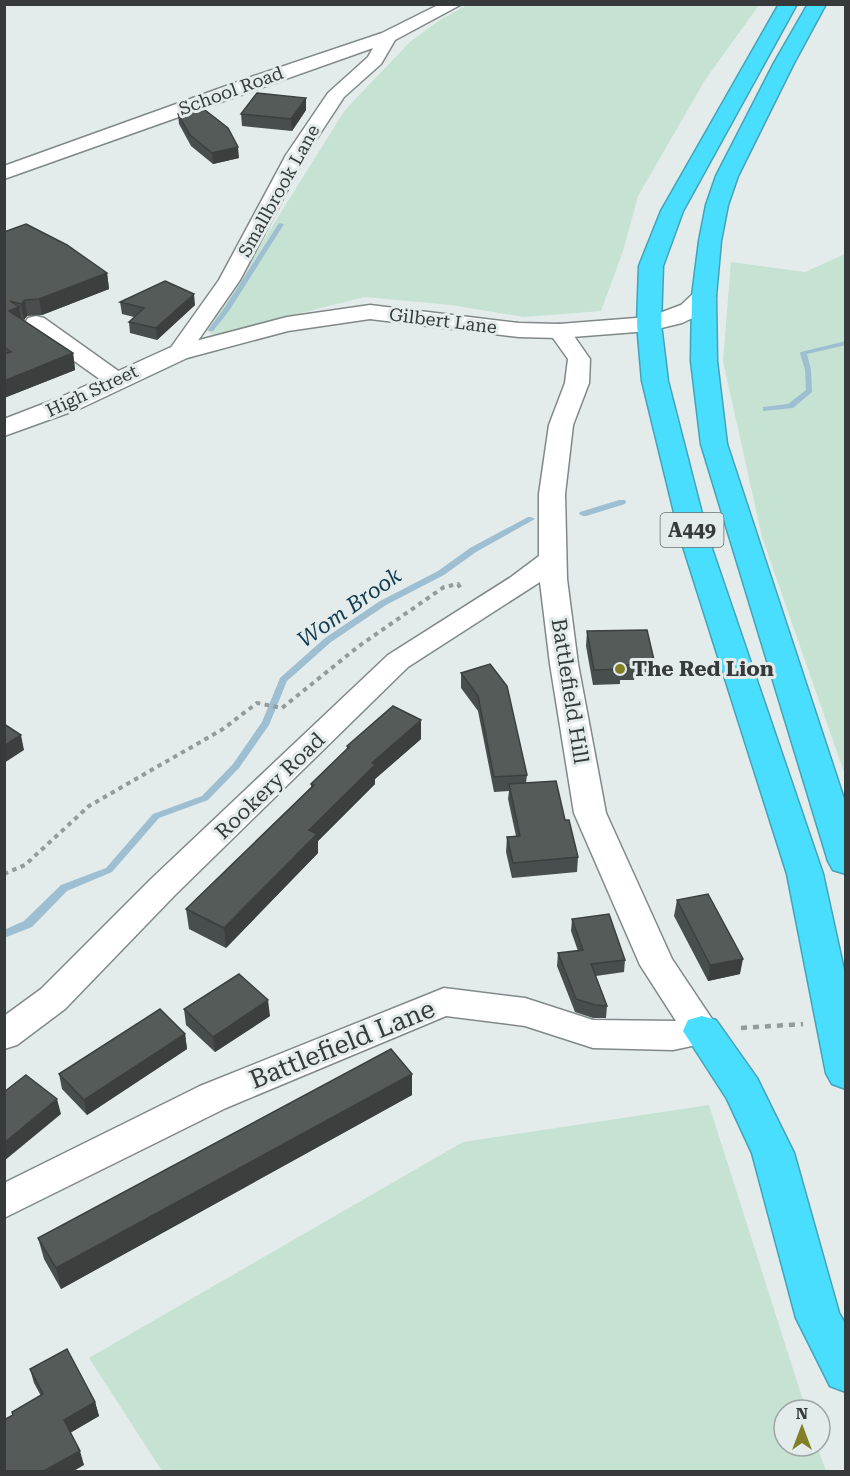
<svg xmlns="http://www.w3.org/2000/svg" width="850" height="1476" font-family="'Roboto Serif',serif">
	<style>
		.green { fill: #c5e2d2 }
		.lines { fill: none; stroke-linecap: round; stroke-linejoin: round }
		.stream { fill: #9ebed2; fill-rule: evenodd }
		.street-casing { stroke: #818888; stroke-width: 3 }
		.secondary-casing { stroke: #818888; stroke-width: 3 }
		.highway-casing { stroke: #43a4b9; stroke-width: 3 }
		.path-far1 { stroke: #959a9a; stroke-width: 4; stroke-dasharray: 4.5 4.5; stroke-linecap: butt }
		.path { stroke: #959a9a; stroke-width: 4.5; stroke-dasharray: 6 6; stroke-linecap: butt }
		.street { fill: #fff; fill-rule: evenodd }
		.secondary { fill: #fff; fill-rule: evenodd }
		.highway { fill: #49ddfe; fill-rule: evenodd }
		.wall { fill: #484e4d }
		.shaded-wall { fill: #3b403e }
		.building { fill: #545b59; stroke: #3b403e; stroke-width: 1.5 }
		.poi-dot { fill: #827f27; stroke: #e3ebeb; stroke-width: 2 }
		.labels { text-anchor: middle; stroke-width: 6; stroke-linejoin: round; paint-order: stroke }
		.far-street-label { font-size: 18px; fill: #373a3a; stroke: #e3ebeb }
		.shield { fill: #e3ebeb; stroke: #6b6f6f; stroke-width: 1.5 }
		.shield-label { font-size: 20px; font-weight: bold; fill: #373a3a }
		.poi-label { font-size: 21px; font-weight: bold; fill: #373a3a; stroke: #e3ebeb; text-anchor: start }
		.street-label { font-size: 21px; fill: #373a3a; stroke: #e3ebeb }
		.water-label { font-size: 22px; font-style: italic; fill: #0f3a50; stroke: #e3ebeb }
		.near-street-label { font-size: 26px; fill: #373a3a; stroke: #e3ebeb }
	</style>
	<rect width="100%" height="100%" fill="#e3ebeb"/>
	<g class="green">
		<polygon points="469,4 759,5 705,80 638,196 623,251 601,311 524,317 451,305 365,297 213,335 202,326 225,302 345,110 410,42 440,20"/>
		<polygon points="845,254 845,775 762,537 723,361 731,262 805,272"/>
		<polygon points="709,1105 806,1410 784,1410 784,1446 817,1446 826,1471 162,1471 89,1358 463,1142"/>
	</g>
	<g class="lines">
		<g class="stream">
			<polygon points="279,223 284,224 229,311 213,331 209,331 208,330 223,310"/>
			<polygon points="846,341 846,345 807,354 811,370 812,392 793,408 763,411 763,407 788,404 806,390 805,370 800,353 801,352"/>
			<polygon points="619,500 625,500 626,502 625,504 586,516 583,516 579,514 580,512"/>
			<polygon points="528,517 531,517 535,519 476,552 444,575 386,605 331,642 287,681 269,725 239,768 208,800 159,818 112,872 67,891 32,927 4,938 4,930 24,921 61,885 106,868 153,814 202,796 233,764 262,722 280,678 325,638 380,601 438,571 470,548"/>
		</g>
		<defs>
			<g id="street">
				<polygon points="440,4 462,4 395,40 381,64 344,97 306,155 240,280 186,358 178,360 170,358 167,353 219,280 286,155 328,93 368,57 373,48 4,179 4,166 254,76 382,33"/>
				<polygon points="36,316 44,318 124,375 128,380 124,385 116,387 108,385 28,328 25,323 28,318"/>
				<polygon points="559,324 567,326 590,359 589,383 573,425 565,494 567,579 578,664 606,813 672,959 720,1031 715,1041 673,1050 593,1048 525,1026 446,1016 226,1108 4,1218 4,1183 200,1086 444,988 525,998 593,1020 676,1021 640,965 574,813 550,664 540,582 408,667 175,895 65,1009 17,1045 4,1049 4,1016 41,989 151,879 388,655 511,577 539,556 539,494 549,425 565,383 568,359 548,331 551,326"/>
			</g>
			<polygon id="secondary" points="704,289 712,291 716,296 699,315 682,323 649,331 559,338 519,337 370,319 288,331 187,358 79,409 4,436 4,419 61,397 169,348 287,317 370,305 519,323 559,324 649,317 681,305 696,291"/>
			<g id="highway">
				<polygon points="779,4 797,4 683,211 663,266 661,324 668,381 708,537 823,874 846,979 846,1089 832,1084 826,1073 787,874 680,537 642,381 637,324 639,266 661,211"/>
				<polygon points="808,4 826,4 794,63 738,176 728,205 721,241 716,296 717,361 727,444 846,805 846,874 833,870 828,861 701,444 691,361 692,296 699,241 706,205 716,176 774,63"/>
				<polygon points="702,1016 716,1020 757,1078 794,1153 839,1313 846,1325 846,1392 830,1386 796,1318 752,1153 727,1099 683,1031 688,1020"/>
			</g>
		</defs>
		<use href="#street" class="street-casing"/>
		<use href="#secondary" class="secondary-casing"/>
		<use href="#highway" class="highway-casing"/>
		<polyline class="path-far1" points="4,874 25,865 89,806 223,729 257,703 282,708 359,646 444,587 458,584 462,591"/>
		<polyline class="path" points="741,1028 803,1024"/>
		<use href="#street" class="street"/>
		<use href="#secondary" class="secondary"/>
		<use href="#highway" class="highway"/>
	</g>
	<g class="wall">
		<polygon points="306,98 306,110 292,131 242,126 241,114"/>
		<polygon points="178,114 239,158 213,164 191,146 179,124"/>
		<polygon points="4,232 107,273 109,289 42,315 27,316 24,320 21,319 73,353 75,370 4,398"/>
		<polygon points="120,302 195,305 157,340 130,333 129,322 134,317 122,314"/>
		<polygon points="587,631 654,660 652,675 635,676 634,680 620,680 620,684 593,685 586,646"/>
		<polygon points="490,664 527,775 526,783 565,820 578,857 577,872 512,878 506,852 507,837 516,836 508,799 509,791 494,792 478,711 461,688 461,673"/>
		<polygon points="421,739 375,779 375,784 318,841 318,853 226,948 189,929 186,909 311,787 311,784 347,749 347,746"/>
		<polygon points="677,900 740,974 708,981 674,916"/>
		<polygon points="572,919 625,960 624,972 596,976 607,1006 606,1018 593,1018 575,1012 557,966 558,953 578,951 571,931"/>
		<polygon points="184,1009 270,1016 215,1052 186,1025"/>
		<polygon points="185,1034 187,1049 87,1115 62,1089 59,1074"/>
		<polygon points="412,1074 412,1095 61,1289 44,1259 38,1238"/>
		<polygon points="30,1369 95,1402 99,1416 70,1433 84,1465 13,1415 12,1412 41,1396 34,1383"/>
	</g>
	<g class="shaded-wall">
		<polygon points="306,98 306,110 292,131 291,119"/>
		<polygon points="238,147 239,158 213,164 212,153"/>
		<polygon points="107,273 109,289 42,315 39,299"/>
		<polygon points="194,294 195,305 157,340 156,328"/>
		<polygon points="25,300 27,316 24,320 21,304"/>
		<polygon points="19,307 22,323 9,311"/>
		<polygon points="73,353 75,370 4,398 4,381"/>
		<polygon points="421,720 421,739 375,779 375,784 318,841 318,853 226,948 224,928 309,830 372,763"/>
		<polygon points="21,735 24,750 4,763 4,746"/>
		<polygon points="743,959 740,974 708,981 710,965"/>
		<polygon points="268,1000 270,1016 215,1052 213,1037"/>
		<polygon points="185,1034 187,1049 87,1115 84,1100"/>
		<polygon points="412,1074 412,1095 61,1289 56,1268"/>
		<polygon points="57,1099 61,1114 4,1161 4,1143"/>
		<polygon points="95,1402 99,1416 68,1434 64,1420"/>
		<polygon points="80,1451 84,1465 72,1472 42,1472"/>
	</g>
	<g class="building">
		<polygon points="257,93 306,98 291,119 241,114"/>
		<polygon points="205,110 228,128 238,147 212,153 190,135 178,114"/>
		<polygon points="26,224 67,245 107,273 39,299 25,300 21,304 10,301 19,307 9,311 73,353 4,381 4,354 11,352 4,347 4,232"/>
		<polygon points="165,281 194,294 156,328 129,322 144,308 120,302"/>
		<polygon points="647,630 654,660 635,661 636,665 620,665 621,669 594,670 587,631"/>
		<polygon points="490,664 507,686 527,775 494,777 478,696 461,673"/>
		<polygon points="393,706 421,720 372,763 375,765 309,830 317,834 224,928 186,909 314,785 311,784 349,747 347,746"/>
		<polygon points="4,724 21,735 4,746"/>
		<polygon points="556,781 565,820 569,820 578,857 513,863 507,837 520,836 509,784"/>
		<polygon points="708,894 743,959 710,965 677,900"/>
		<polygon points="609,914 625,960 591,964 607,1006 595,1005 576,999 558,953 583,950 572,919"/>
		<polygon points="239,974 268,1000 213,1037 184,1009"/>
		<polygon points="160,1009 185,1034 84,1100 59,1074"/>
		<polygon points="391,1049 412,1074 56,1268 38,1238"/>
		<polygon points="26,1075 57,1099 4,1143 4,1092"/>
		<polygon points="67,1349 95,1402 64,1420 80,1451 42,1472 4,1472 4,1420 13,1415 12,1412 43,1394 30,1369"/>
	</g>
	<circle class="poi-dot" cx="620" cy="669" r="6"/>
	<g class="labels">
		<g class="far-street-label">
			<text transform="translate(231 91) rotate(-20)" y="6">School Road</text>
			<text transform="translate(279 191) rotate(-61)" y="6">Smallbrook Lane</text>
			<text transform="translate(443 321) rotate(7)" y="6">Gilbert Lane</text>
			<text transform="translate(92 391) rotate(-25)" y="6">High Street</text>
		</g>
		<rect class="shield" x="660.5" y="513" width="63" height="34" rx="4.5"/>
		<g class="shield-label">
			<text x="692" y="537">A449</text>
		</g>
		<g class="poi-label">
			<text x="632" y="676">The Red Lion</text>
		</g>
		<g class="street-label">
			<text transform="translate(570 691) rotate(81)" y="7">Battlefield Hill</text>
			<text transform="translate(270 786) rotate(-44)" y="7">Rookery Road</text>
		</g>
		<g class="water-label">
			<text transform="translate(349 607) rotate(-35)" y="8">Wom Brook</text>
		</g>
		<g class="near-street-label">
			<text transform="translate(342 1044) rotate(-22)" y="9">Battlefield Lane</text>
		</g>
	</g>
	<rect width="850" height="1476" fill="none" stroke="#373a3a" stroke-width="12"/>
	<g transform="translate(802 1428)"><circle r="28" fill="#e3ebeb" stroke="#9ea4a4" stroke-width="1.5"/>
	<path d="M0-4.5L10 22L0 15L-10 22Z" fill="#827f27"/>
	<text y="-9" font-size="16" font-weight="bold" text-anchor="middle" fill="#373a3a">N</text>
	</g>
</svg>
